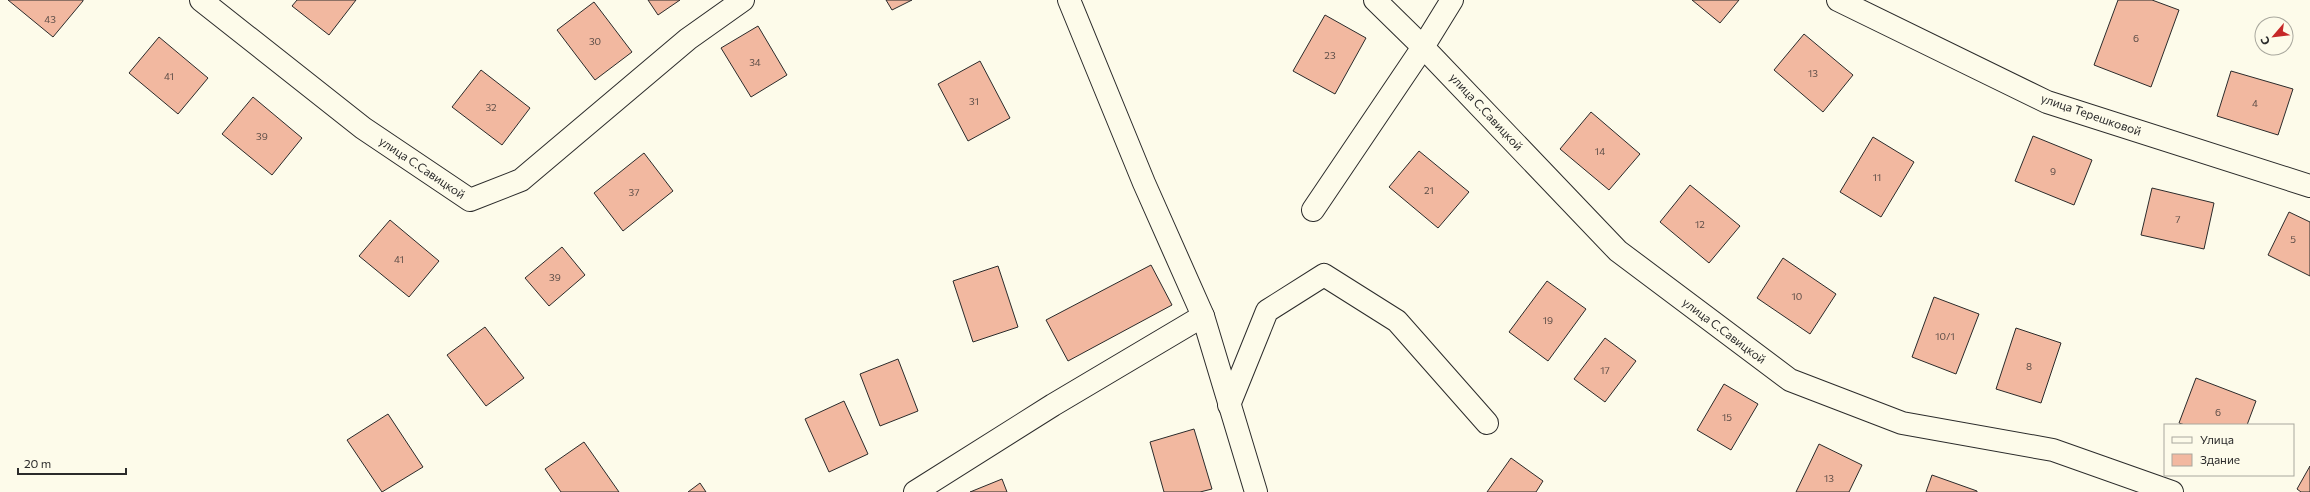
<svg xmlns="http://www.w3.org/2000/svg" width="2310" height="492" font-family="Commissioner,sans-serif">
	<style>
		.building { fill: #f2b8a0; stroke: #2b2b2b }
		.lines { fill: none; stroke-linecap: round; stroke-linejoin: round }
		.minor-casing { stroke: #2b2b2b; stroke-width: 24 }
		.minor { stroke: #fdfbea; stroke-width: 22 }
		.labels { text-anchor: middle; stroke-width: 3; stroke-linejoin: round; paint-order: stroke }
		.number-label { font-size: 10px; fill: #5d4e48 }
		.street-label { font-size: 12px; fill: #2b2b2b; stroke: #fdfbea }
	</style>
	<rect width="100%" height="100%" fill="#fdfbea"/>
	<g class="building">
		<polygon points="8,0 83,0 83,1 53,37"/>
		<polygon points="297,0 356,0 329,35 292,6"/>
		<polygon points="648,0 680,0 658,15"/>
		<polygon points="886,0 912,0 892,10"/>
		<polygon points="1692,0 1739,0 1720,23"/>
		<polygon points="2118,0 2152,0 2179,10 2151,87 2094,65"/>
		<polygon points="594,2 632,52 595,80 557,30"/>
		<polygon points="1325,15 1366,38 1335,94 1293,71"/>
		<polygon points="758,26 787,75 751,97 721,48"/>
		<polygon points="1804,34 1853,75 1823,112 1774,70"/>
		<polygon points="159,37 208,78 178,114 129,73"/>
		<polygon points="980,61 1010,118 968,141 938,84"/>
		<polygon points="481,70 530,108 502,145 452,107"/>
		<polygon points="2231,71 2293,89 2278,135 2217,116"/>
		<polygon points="253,97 302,138 272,175 222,134"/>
		<polygon points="1591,112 1640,154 1609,190 1560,149"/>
		<polygon points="2033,136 2092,160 2074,205 2015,181"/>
		<polygon points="1873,137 1914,162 1881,217 1840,192"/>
		<polygon points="1419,151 1469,192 1438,228 1389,187"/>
		<polygon points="644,153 673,191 623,231 594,193"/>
		<polygon points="1690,185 1740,226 1709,263 1660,222"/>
		<polygon points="2152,188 2214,203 2204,249 2141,235"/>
		<polygon points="2289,212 2310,222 2310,276 2268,255"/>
		<polygon points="390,220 439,261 409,297 359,256"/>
		<polygon points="562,247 585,275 549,306 525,278"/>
		<polygon points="1783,258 1836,294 1810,334 1757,298"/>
		<polygon points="1151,265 1172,305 1068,361 1046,320"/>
		<polygon points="998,266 1018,327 973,342 953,281"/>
		<polygon points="1547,281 1586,309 1548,361 1509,332"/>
		<polygon points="1934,297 1979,314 1956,374 1912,357"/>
		<polygon points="485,327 524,378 486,406 447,355"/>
		<polygon points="2016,328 2061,343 2041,403 1996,389"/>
		<polygon points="1605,338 1636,361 1605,402 1574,379"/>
		<polygon points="898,359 918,411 880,426 860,374"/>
		<polygon points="2196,378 2256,401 2247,425 2185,425 2179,423"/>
		<polygon points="1724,384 1758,404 1731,450 1697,430"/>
		<polygon points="844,401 868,454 829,472 805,419"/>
		<polygon points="388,414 423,467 382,492 347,440"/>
		<polygon points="1194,429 1212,489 1200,492 1164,492 1150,442"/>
		<polygon points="584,442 619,492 561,492 545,469"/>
		<polygon points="1819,444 1862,465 1849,492 1796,492"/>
		<polygon points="1511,458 1543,481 1536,492 1487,492"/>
		<polygon points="2310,466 2310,492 2301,492 2297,489"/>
		<polygon points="1932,475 1977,491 1977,492 1926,492"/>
		<polygon points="1002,479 1007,492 970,492"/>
		<polygon points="700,483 706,492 688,492"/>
	</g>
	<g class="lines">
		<defs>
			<g id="minor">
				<polyline points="201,0 363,128 470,200 521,180 688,39 743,0"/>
				<polyline points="1069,0 1144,183 1203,316 1256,492"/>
				<polyline points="1375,0 1423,47 1618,251 1790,380 1902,423 2053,450 2172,492"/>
				<polyline points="1838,0 2047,102 2310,186"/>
				<polyline points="1313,210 1423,47 1452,0"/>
				<polyline points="1229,405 1267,311 1324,275 1397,321 1487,423"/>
				<polyline points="915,492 1053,405 1203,316"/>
			</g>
		</defs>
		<use href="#minor" class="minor-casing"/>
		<use href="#minor" class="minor"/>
	</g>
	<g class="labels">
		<g class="number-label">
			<text x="50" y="23">43</text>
			<text x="2136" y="42">6</text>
			<text x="595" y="45">30</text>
			<text x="1330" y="59">23</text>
			<text x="755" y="66">34</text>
			<text x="1813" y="77">13</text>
			<text x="169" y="80">41</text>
			<text x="974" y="105">31</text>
			<text x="2255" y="107">4</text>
			<text x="491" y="111">32</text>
			<text x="262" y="140">39</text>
			<text x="1600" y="155">14</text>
			<text x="2053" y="175">9</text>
			<text x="1877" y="181">11</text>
			<text x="1429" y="194">21</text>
			<text x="634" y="196">37</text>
			<text x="2178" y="223">7</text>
			<text x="1700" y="228">12</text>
			<text x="2293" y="243">5</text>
			<text x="399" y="263">41</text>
			<text x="555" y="281">39</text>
			<text x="1797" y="300">10</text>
			<text x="1548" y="324">19</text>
			<text x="1945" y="340">10/1</text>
			<text x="2029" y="370">8</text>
			<text x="1605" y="374">17</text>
			<text x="2218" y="416">6</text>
			<text x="1727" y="421">15</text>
			<text x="1829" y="482">13</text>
		</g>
		<g class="street-label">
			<text transform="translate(1486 112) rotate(47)" y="4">улица С.Савицкой</text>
			<text transform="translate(2091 115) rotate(19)" y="4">улица Терешковой</text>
			<text transform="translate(422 168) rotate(34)" y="4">улица С.Савицкой</text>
			<text transform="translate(1724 331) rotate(37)" y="4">улица С.Савицкой</text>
		</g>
	</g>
	<rect x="2164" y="424" width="130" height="52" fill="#fdfbea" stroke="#a9a89e"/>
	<rect x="2172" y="437" width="20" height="6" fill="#fdfbea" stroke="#a9a89e"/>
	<text x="2200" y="444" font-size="12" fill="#2b2b2b">Улица</text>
	<rect x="2172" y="454" width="20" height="12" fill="#f2b8a0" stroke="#a9a89e"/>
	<text x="2200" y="464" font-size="12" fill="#2b2b2b">Здание</text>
	<g transform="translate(2274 36) rotate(242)"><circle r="19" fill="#fdfbea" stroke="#a9a89e"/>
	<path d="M0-3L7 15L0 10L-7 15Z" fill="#c62828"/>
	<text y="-6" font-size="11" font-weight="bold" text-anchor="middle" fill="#2b2b2b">С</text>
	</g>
	<path d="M18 468v6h108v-6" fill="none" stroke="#2b2b2b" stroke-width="2"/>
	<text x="24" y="468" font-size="12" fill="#2b2b2b" stroke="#fdfbea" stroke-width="3" paint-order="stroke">20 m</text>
</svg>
